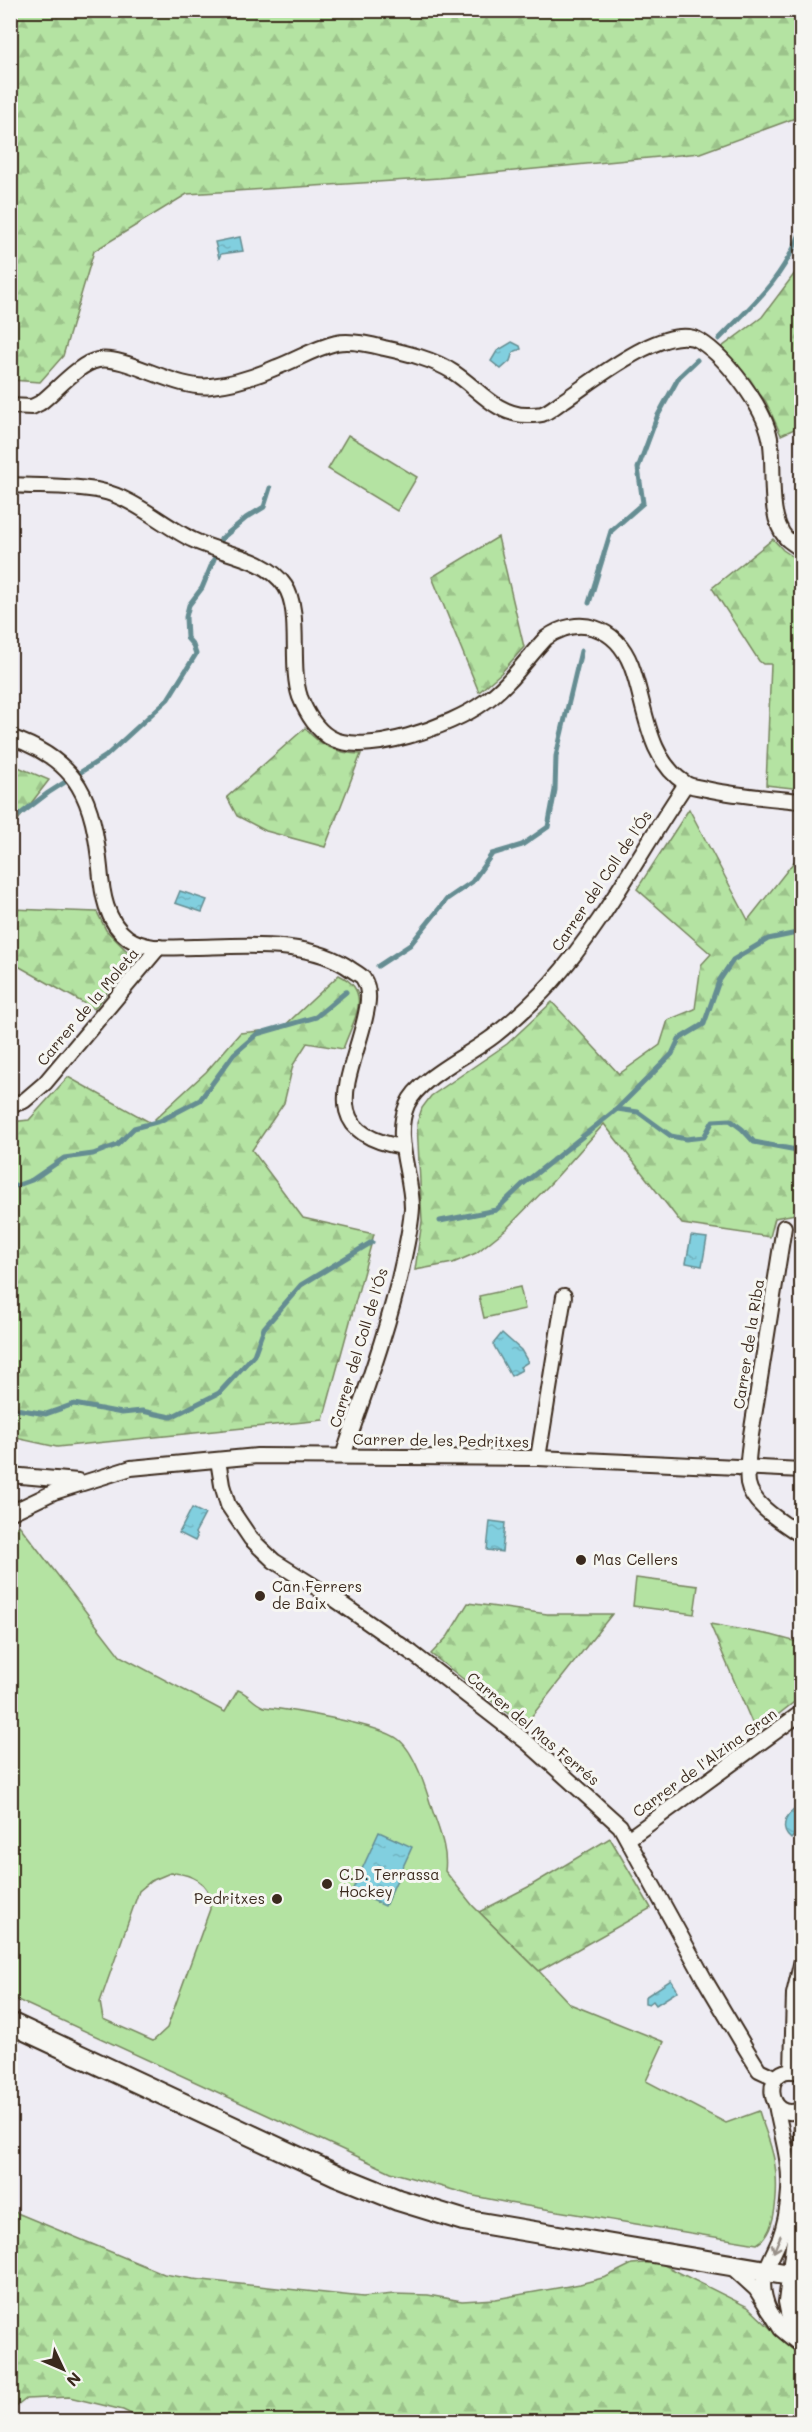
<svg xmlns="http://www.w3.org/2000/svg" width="812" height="2432" font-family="Mali,sans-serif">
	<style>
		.forest { fill: url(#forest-firs); stroke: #788660; stroke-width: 1.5 }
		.garden { fill: #b4e3a2; stroke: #788660; stroke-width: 1.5; fill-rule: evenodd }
		.water { fill: url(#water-ripples); stroke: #658d92; stroke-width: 1.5 }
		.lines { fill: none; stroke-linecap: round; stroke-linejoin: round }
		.stream { stroke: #658d92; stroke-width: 5 }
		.street-casing { stroke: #3b2a1e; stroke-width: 18 }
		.secondary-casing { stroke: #3b2a1e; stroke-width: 24 }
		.street { stroke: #f6f6f2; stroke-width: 14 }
		.secondary { stroke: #f6f6f2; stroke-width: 20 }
		.oneway { stroke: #989088 }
		.poi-dot { fill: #3b2a1e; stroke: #f6f6f2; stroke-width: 2 }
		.labels { text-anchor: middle; stroke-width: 6; stroke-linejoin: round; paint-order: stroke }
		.street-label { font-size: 15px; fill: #3b2a1e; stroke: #f6f6f2 }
		.poi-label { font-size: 15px; fill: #3b2a1e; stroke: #f6f6f2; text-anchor: start }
	</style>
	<defs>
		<pattern id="forest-firs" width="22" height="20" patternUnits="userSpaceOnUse" patternTransform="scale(1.5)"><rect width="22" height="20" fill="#b4e3a2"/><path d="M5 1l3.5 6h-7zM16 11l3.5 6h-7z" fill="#9cc38b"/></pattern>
		<pattern id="water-ripples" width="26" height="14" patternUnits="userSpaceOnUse" patternTransform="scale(1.5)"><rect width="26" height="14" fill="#81cfdf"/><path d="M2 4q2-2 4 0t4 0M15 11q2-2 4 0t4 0" fill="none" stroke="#70b2bf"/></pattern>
	</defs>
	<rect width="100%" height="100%" fill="#eeecf3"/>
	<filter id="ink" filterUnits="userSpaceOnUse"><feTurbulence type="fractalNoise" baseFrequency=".0167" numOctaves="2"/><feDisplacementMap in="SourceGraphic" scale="12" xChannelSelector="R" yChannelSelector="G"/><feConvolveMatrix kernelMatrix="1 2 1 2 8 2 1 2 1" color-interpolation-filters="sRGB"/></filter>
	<g filter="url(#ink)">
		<g class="forest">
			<polygon points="10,11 801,11 801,116 700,153 440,178 187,194 94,251 63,356 40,382 10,380"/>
			<polygon points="801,265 801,426 781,435 766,402 722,347 762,317"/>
			<polygon points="498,537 524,647 501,673 479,692 432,577"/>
			<polygon points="773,539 783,550 801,562 801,639 793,664 801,665 801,789 766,785 771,664 763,664 759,661 712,588"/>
			<path d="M305,728C320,746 338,754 361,754L325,847L266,831L237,816L227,797Z"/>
			<polygon points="11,764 49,780 11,829"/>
			<polygon points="689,809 748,920 801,853 801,1213 775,1218 770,1237 682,1224 604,1124 553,1181 506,1229 476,1253 453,1263 415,1270 422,1221 417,1123 422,1108 431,1096 507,1044 552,1002 619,1074 660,1045 668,1020 695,1009 701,965 711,954 637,889"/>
			<polygon points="11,909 97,912 106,930 130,954 132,961 94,1009 11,962"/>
			<path d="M339,975C374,992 353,1020 343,1049L307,1043L293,1065L284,1103L252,1150L303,1218L374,1234L323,1420L57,1447L11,1437V1122L29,1120L68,1077L151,1123L156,1121L155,1119L206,1072L240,1033L281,1029Z"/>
			<polygon points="468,1603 547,1614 612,1614 524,1726 431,1654 448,1636"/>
			<polygon points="710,1624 771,1635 801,1643 801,1700 793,1703 756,1732"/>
			<polygon points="610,1838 651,1908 539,1971 479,1912 530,1886"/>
			<polygon points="10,2210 164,2274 193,2279 363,2297 394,2294 428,2295 462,2301 496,2299 580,2284 606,2277 632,2264 658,2262 748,2307 786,2343 801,2353 801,2421 148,2422 123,2410 69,2397 26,2399 11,2411"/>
		</g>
		<g class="garden">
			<polygon points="348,435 417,477 397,511 328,469"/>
			<polygon points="520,1287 525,1309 484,1318 479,1296"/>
			<path d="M19,1525L120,1656L225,1712L238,1690C249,1694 253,1703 264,1707C292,1710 378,1724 398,1739C415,1752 426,1789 432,1809C439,1830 448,1850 445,1871L473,1906L539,1971L570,2004L664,2042L646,2081L726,2123L759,2111C763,2125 769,2138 772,2151C779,2174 780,2231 757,2244L509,2203L474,2196L391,2172L11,1997L10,1532ZM170,1873C184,1873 203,1878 209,1894C210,1898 210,1905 210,1909L167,2028L153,2041L103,2019L100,2002L139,1891L151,1881Z"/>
			<polygon points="636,1578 698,1586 694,1614 633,1606"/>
		</g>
		<g class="water">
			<polygon points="240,237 243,251 221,254 219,258 215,242"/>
			<polygon points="512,342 520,346 521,349 513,352 510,361 501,369 491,361 497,351"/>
			<polygon points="180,891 207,900 202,912 175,903"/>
			<polygon points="691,1236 707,1238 702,1266 686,1263"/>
			<polygon points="502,1333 521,1350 528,1362 520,1367 522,1370 511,1376 493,1344"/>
			<polygon points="192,1508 205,1514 195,1533 197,1537 195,1541 179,1533"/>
			<polygon points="490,1521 505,1523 502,1552 487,1550"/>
			<path d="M795,1809L801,1815V1828L791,1839C780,1830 784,1817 795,1809Z"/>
			<polygon points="379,1832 412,1847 385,1906 352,1891"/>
			<polygon points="671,1980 678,1991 656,2005 653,2001 649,2004 645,2003 645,1997"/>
		</g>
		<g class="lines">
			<g class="stream">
				<path d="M719,339C755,302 783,279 802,229"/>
				<polyline points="221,539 246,518 264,507 270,488"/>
				<polyline points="589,603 611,531 643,503 638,468 657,417 679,377 697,360"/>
				<polyline points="10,822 48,793 106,756 168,699 196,654 193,645 187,638 186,617 189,605 202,588 214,559"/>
				<polyline points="378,966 410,945 447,899 472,882 492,854 522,845 548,827 555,790 556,756 581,651"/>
				<polyline points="617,1109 672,1054 679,1039 704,1024 719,981 733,960 768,939 802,932"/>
				<polyline points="10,1188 32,1180 64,1158 93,1154 117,1145 134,1128 160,1121 200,1100 234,1054 257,1034 316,1017 346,992"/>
				<polyline points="440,1221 496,1210 523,1184 617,1109 638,1112 671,1136 686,1139 704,1137 713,1121 730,1120 742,1129 754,1142 802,1151"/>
				<polyline points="10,1406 16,1409 46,1414 74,1404 122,1413 142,1411 171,1417 219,1393 254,1355 264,1328 301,1285 372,1242"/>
			</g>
			<defs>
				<g id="street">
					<path d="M10,406L32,407L40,403C56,391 79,363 98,360C127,355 177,391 211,386C233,384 257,376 277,367C296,360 315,348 336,343C351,340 369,344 384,348C407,353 433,359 453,372C477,387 496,415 527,415C531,415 538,415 542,414C549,412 556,405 563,401C591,383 667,320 700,341C727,358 764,407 770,438C776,467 766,515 786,538C790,542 797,546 802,550"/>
					<path d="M10,485C40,487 72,485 101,491C132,497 164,526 193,540C221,554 266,557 285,586C302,611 289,665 300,697C306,712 315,728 329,737C364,758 453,725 483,703C508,687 526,659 546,638C579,614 616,627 631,665C646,704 646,758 685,783C690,787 700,787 706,789C738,796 769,798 802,801"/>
					<path d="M10,737C80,761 93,800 100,868C102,893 106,922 128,938C147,951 172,947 194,947C243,946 311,939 352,970C355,972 361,975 363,978C371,990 368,1005 365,1018C352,1076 314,1133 403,1147"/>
					<polyline points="10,1105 24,1101 45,1083 159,947"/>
					<path d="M784,1227L751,1435C749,1450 746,1467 748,1483C752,1506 784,1523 802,1536"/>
					<path d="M343,1456C364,1394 388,1331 402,1266C406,1248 411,1227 412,1208C412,1174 393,1138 407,1105C419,1077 470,1055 495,1035C515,1019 534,1002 551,983C604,923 641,850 686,784"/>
					<polyline points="538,1458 564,1296"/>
					<polyline points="218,1460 222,1485 228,1505 251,1539 274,1561 333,1598 412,1653 528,1743 620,1826 705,1980 746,2049 759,2070 776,2078"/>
					<polyline points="10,1475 78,1481"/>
					<polyline points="10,1513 54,1492 131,1468 257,1456 538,1458 802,1470"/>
					<polyline points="628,1839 801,1713"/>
					<polyline points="792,2071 794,1994 802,1960"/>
					<path d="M802,2073C759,2058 766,2127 802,2109"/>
					<polyline points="802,2127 800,2191 786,2302 790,2322 802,2344"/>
					<polyline points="733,2268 756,2289 781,2329 798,2343"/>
					<path d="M769,2310C756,2279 767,2269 779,2241C785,2225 788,2208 789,2191C791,2163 781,2133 776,2105"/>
					<polyline points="788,2313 791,2305 802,2294"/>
				</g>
				<polyline id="secondary" points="10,2023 336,2175 398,2200 463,2220 802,2277"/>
			</defs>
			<use href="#street" class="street-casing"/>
			<use href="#secondary" class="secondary-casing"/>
			<use href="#street" class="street"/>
			<use href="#secondary" class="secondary"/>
		</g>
		<defs><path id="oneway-shaft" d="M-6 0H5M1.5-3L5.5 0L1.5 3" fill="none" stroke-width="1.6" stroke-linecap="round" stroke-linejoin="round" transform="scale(1.5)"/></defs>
		<use class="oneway" href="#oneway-shaft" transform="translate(777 2244) rotate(113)"/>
	</g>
	<g class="poi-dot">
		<circle cx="581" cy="1560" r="6"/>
		<circle cx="260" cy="1596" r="6"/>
		<circle cx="327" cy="1884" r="6"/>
		<circle cx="277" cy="1899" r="6"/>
	</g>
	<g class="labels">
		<g class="street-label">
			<text transform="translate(602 881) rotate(-56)" y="5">Carrer del Coll de l'Ós</text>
			<text transform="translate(88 1007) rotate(-50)" y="5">Carrer de la Moleta</text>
			<text transform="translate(749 1344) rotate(-81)" y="5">Carrer de la Riba</text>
			<text transform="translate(359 1348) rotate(-73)" y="5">Carrer del Coll de l'Ós</text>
			<text transform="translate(441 1441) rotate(1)" y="5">Carrer de les Pedritxes</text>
			<text transform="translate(533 1729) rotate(40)" y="5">Carrer del Mas Ferrés</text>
			<text transform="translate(705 1763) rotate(-36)" y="5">Carrer de l'Alzina Gran</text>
		</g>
		<g class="poi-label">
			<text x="593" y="1565">Mas Cellers</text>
			<text x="272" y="1592">Can Ferrers<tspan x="272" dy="17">de Baix</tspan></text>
			<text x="339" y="1880">C.D. Terrassa<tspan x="339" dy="17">Hockey</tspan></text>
			<text x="265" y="1904" text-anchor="end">Pedritxes</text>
		</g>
	</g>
	<rect width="812" height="2432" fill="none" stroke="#f6f6f2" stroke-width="36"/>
	<rect x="18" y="18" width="776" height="2396" fill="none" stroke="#3b2a1e" stroke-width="2" filter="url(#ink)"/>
	<g transform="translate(63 2369) rotate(134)" stroke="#f6f6f2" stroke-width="4.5" paint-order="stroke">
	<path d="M0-4.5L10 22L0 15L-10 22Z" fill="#3b2a1e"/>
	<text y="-9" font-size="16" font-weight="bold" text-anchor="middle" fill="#3b2a1e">N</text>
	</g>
</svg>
